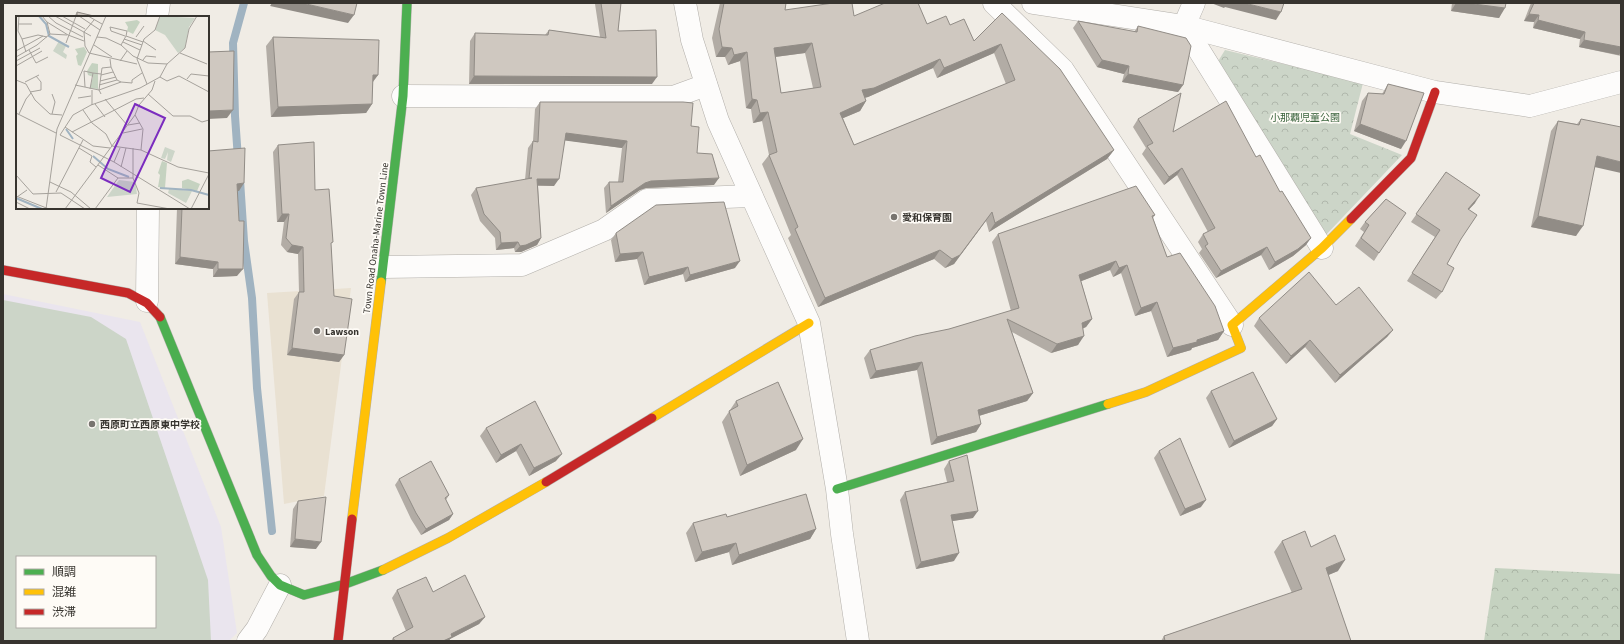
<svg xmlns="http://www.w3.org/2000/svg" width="1624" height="644" font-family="'Source Sans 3','Noto Sans JP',sans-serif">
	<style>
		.built { fill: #e9e1d2 }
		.education { fill: #eae5ee; fill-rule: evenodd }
		.forest { fill: url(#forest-crowns) }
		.park { fill: url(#park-crowns) }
		.pitch { fill: #ccd5c8; fill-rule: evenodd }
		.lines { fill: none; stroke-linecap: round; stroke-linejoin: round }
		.stream { stroke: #a0b3c1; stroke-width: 8 }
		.street-casing { stroke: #b2afaa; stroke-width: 23 }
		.fast-casing { stroke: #b2afaa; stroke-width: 10 }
		.slow-casing { stroke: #b2afaa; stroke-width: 10 }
		.jam-casing { stroke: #b2afaa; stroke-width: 10 }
		.street { stroke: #fdfcfb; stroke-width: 22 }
		.fast { stroke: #4caf50; stroke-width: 9 }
		.slow { stroke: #ffc107; stroke-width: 9 }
		.jam { stroke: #c62828; stroke-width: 9 }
		.wall { fill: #b2aca5; fill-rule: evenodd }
		.shaded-wall { fill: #918c86 }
		.building { fill: #cfc8c0; stroke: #918c86; fill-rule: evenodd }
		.poi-dot { fill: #78746f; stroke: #fefbf6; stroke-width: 1.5 }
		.labels { text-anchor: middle; stroke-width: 3.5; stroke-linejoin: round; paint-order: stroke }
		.park-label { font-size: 10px; fill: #38623b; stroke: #fefbf6 }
		.poi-label { font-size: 10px; font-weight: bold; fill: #37342f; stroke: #fefbf6; text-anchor: start }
		.street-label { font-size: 10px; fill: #37342f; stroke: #fefbf6 }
		.inset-river { fill: none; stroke: #a0b3c1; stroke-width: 2 }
		.inset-road { fill: none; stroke: #a6a29c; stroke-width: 1 }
		.view { fill: #7b2cbf; fill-opacity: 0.15; stroke: #7b2cbf; stroke-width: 2 }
		.inset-edge { fill: none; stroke: #37342f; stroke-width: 2 }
	</style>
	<defs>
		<pattern id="forest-crowns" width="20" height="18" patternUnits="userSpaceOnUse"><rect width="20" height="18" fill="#c5d2c0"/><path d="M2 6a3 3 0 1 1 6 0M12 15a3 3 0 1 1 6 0" fill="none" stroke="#aab5a5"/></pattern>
		<pattern id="park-crowns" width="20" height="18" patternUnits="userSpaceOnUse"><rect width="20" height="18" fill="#ccd5c8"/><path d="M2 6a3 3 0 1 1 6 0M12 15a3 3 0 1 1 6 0" fill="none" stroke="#b0b7ac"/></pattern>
	</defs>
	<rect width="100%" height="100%" fill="#f0ece5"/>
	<polygon class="built" points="351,288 324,496 284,504 267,293"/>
	<path class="education" d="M3,294L140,322L221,527L237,633L229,641H3ZM17,557H155V627H17Z"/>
	<polygon class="forest" points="1495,568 1621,574 1621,641 1484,641"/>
	<polygon class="park" points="1225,50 1363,83 1350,134 1402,155 1323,238 1217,63"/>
	<path class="pitch" d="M3,300L91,317L126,339L208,580L211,641H3ZM17,557H155V627H17Z"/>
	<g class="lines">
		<g class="stream">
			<polyline points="238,159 235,116 233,43 244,3"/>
			<polyline points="240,180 244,241 252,298 257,388 272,531"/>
		</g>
		<defs>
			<g id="street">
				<polyline points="685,3 692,40 718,121 809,323 837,489 842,534 858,641"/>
				<polyline points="994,3 1063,70 1232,325"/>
				<polyline points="1033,3 1184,26 1435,92 1530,106 1621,82"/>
				<polyline points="157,17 159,3"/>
				<polyline points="1184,26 1322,248"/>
				<polyline points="1184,26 1194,3"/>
				<polyline points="403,96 673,97 706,85"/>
				<polyline points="383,267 522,265 604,230 647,200 751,196"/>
				<polyline points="147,301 148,208"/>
				<polyline points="248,641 257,629 280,585"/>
			</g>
			<g id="fast">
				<polyline points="381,282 403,96 407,3"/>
				<polyline points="160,317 257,555 271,576 280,585 304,595 345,584 383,570"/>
				<polyline points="837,489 1108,404"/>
			</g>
			<g id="slow">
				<polyline points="1108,404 1146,392 1241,348 1232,325 1322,248 1351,219"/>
				<polyline points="652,418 809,323"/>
				<polyline points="352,519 381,282"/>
				<polyline points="383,570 448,538 546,482"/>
			</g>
			<g id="jam">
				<polyline points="1351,219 1411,158 1435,92"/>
				<polyline points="3,270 128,293 147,303 160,317"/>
				<polyline points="546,482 652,418"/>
				<polyline points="338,641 352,519"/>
			</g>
		</defs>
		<use href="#street" class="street-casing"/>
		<use href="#fast" class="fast-casing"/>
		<use href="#slow" class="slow-casing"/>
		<use href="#jam" class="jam-casing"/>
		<use href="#street" class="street"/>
		<use href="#fast" class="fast"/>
		<use href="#slow" class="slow"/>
		<use href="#jam" class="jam"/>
	</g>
	<g class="wall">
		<polygon points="579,3 621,3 618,31 652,84 469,84 470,41 475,33 545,35 549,30 600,37 595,4"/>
		<path d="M720,3H786L785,10L854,16L927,24L950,25L974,41L1002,13L1114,150L1107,159L989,232L986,221L954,264L945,268L934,259L818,307L788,238L791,235L762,164L769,155L762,121L753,123L751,109L746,108L740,61L728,65L725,57H716L712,38ZM805,53L813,88L781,93L775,57ZM994,53L1006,84L854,145L843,118L860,111L866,101L865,98L868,97L933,68L937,78Z"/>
		<polygon points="1452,3 1506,3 1499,18 1451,11"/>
		<polygon points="1531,3 1621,3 1621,56 1579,47 1580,39 1533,28 1534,22 1524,21"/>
		<polygon points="77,12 98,17 74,17"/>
		<polygon points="1078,21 1134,32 1138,26 1183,85 1178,92 1122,82 1124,74 1097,67 1073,28"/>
		<polygon points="273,37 378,75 373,82 372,104 366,113 271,117 266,46"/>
		<polygon points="1388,84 1401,149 1354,131 1362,101 1368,93 1382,94"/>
		<polygon points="540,102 691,126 697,153 714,185 646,188 640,190 606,213 604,188 609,182 618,182 622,148 565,140 554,186 538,186 541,238 537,245 521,252 515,252 514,248 496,250 495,238 480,221 471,195 476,188 525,180 528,148 533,141 535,109"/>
		<polygon points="1138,119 1173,132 1256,157 1306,245 1293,256 1269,270 1261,255 1216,278 1199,253 1202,249 1198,242 1203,234 1208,232 1177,175 1164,185 1142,154 1146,148 1133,127"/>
		<polygon points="1581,119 1595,167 1576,236 1531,227 1551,131 1558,121 1577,124"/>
		<polygon points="278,145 315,190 331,246 334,296 344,355 339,362 287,355 294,299 299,292 298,254 287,252 281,245 284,222 277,222 273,152"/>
		<polygon points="208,151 239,191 238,191 237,276 213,277 213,269 175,264 177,208 208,208"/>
		<polygon points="1446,172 1475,203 1469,209 1461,239 1447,264 1442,292 1436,299 1407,281 1435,237 1411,222"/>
		<polygon points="1386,199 1379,253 1374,261 1355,246 1364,232 1360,229 1365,222"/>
		<polygon points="1155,215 1153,218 1167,257 1224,331 1218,340 1192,348 1191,350 1167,357 1151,311 1135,316 1121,273 1113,277 1110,270 1081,281 1092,319 1086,327 1082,329 1078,345 1051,353 1012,332 1033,393 1027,401 979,416 981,424 976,432 931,445 917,370 870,379 864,358 870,350 949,329 1011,311 992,242 998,234"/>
		<polygon points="616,233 735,268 685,282 683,274 644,285 637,259 615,262 611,240"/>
		<polygon points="1336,305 1393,330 1387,337 1335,383 1305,347 1286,364 1254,326 1259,318"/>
		<polygon points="1211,391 1277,419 1272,426 1229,448 1206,398"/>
		<polygon points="535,401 556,461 529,476 516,451 496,463 480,436 486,428"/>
		<polygon points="736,401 796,450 740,476 722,422"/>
		<polygon points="1159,451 1201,507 1180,516 1154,458"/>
		<polygon points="949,461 973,518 952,521 954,561 916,569 900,500 905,492 947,482 944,469"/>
		<polygon points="399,479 449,495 446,500 453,514 449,520 421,535 411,519 395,485"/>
		<polygon points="298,501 316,549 290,547 293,509"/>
		<polygon points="727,517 816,529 810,539 732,565 729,552 695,562 686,533 693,523"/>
		<polygon points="1282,541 1311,547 1338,571 1328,575 1351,641 1161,641 1164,636 1292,593 1274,552"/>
		<polygon points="397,590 433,592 485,617 479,624 450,639 449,641 391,641 393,638 406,631 392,598"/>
	</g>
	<g class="shaded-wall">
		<polygon points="272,3 302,3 354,15 348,23 270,6"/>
		<polygon points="579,3 596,3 595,4"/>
		<polygon points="1211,3 1244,3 1281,12 1276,20 1225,7 1224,8"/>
		<polygon points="1456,3 1466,3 1505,8 1499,18 1451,11"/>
		<polygon points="1529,14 1539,15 1534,22 1524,21"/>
		<polygon points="1538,20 1585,32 1580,39 1533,28"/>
		<polygon points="1584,40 1621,47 1621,52 1619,55 1579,47"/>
		<polygon points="812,43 805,53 767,58 774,48"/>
		<polygon points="1001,44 994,53 937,78 944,68"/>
		<polygon points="722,47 732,48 725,57 716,57"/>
		<polygon points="747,52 740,61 728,65 734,55"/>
		<polygon points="940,59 933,68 868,97 856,99 862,90"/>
		<polygon points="1102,60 1129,66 1124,74 1097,67"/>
		<polygon points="1128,74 1183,85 1178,92 1122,82"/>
		<polygon points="373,75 378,75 371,84"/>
		<polygon points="474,76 657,77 652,84 469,84"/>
		<polygon points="752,99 757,100 751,109 746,108"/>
		<polygon points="866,101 860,111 834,122 840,113"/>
		<polygon points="372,104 366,113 271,117 278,107"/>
		<polygon points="233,110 227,118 208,119 208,111"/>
		<polygon points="768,112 762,121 753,123 760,113"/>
		<polygon points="1360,124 1406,141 1401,149 1354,131"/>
		<polygon points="566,133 627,141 622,148 561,140"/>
		<polygon points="1114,150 1107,159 989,232 995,223"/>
		<polygon points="1597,156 1621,162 1621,173 1590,166"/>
		<polygon points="1182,168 1177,175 1164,185 1169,177"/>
		<polygon points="719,178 714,185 646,188 640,190 606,213 611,206 645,183 651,181"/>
		<polygon points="537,179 559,179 554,186 533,185"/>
		<polygon points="244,183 239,191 232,191 237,184"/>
		<polygon points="1480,195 1475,203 1463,216 1468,209"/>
		<polygon points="992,212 954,264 945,268 952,259"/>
		<polygon points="282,214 289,214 284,222 277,222"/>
		<polygon points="1538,216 1583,226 1576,236 1531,227"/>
		<polygon points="541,238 537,245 521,252 515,252 520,246"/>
		<polygon points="1311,238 1306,245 1293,256 1269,270 1275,262"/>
		<polygon points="518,242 514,248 496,250 501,243"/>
		<polygon points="292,245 303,247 298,254 287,252"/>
		<polygon points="1267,247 1261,255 1216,278 1221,271"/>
		<polygon points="940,250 934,259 818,307 825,298"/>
		<polygon points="643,252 637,259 615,262 620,254"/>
		<polygon points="180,257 218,262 213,269 175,264"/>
		<polygon points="740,261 735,268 685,282 690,275"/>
		<polygon points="1116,261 1110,270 1074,284 1079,275"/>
		<polygon points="1127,265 1121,273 1113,277 1119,268"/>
		<polygon points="688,267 683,274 644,285 649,277"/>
		<polygon points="218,269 243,269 237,276 213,277"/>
		<polygon points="1157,302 1151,311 1135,316 1141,308"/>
		<polygon points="1092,319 1086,327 1076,331 1082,323"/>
		<polygon points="1393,330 1387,337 1335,383 1340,375"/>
		<polygon points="1224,331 1218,340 1192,348 1191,350 1167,357 1173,348"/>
		<polygon points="1084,336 1078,345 1051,353 1057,344"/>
		<polygon points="1310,340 1305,347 1286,364 1291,356"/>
		<polygon points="292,348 344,355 339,362 287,355"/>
		<polygon points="922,362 917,370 870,379 876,371"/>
		<polygon points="1033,393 1027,401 972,418 978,410"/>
		<polygon points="1277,419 1272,426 1229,448 1234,441"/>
		<polygon points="981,424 976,432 931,445 937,437"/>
		<polygon points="803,439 796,450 740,476 747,465"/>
		<polygon points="521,444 516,451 496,463 501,455"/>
		<polygon points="562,454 556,461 529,476 534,468"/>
		<polygon points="1206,500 1201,507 1180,516 1185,509"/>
		<polygon points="978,511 973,518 946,522 951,515"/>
		<polygon points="453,514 449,520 421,535 426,529"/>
		<polygon points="816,529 810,539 732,565 739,555"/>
		<polygon points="295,539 321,542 316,549 290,547"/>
		<polygon points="736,543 729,552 695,562 702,552"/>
		<polygon points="959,553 954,561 916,569 921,562"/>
		<polygon points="1345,560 1338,571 1319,579 1326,568"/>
		<polygon points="485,617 479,624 450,639 449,641 443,641 451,634"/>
	</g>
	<g class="building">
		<polygon points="302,3 357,3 354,15"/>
		<polygon points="601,3 621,3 618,31 656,30 657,77 474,76 475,33 548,35 549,30 606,38"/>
		<path d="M724,3H786L785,10L833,3H852L854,16L885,3H918L927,24L946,16L950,25L964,19L974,41L1002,13L1060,69L1114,150L995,223L992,212L960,255L952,259L940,250L825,298L795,229L798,227L769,155L777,152L768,112L760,113L757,100L752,99L747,52L734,55L732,48L722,47L719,29ZM812,43L821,87L781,93L774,48ZM1001,44L1015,80L854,145L840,113L866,101L862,90L874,88L940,59L944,68Z"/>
		<polygon points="1244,3 1284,3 1281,12"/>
		<polygon points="1466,3 1506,3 1505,8"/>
		<polygon points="1534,3 1621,3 1621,47 1584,40 1585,32 1538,20 1539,15 1529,14"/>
		<polygon points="77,12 98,17 77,17"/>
		<polygon points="1078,21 1137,32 1138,26 1186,38 1191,46 1183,85 1128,74 1129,66 1102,60"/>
		<polygon points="273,37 379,40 378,75 373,75 372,104 278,107"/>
		<polygon points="234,51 233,110 208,111 208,52"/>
		<polygon points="1388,84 1424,93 1406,141 1360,124 1368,93 1384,94"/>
		<polygon points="1181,93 1173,132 1226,101 1256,157 1260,155 1280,192 1282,191 1311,238 1298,249 1275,262 1267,247 1221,271 1205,246 1208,244 1203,234 1215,228 1182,168 1169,177 1147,146 1153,143 1138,119"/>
		<polygon points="540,102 683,102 693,103 691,126 699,127 697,153 712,154 719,178 651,181 645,183 611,206 609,182 623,182 627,141 566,133 559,179 537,179 541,238 526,245 520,246 518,242 501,243 500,232 484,214 476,188 532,178 529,178 533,141 538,142"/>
		<polygon points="1581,119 1621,127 1621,162 1597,156 1583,226 1538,216 1558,121 1579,125"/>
		<polygon points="314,142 315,190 329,189 333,242 331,243 334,296 352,299 344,355 292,348 299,292 304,292 303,247 292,245 286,238 289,214 282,214 278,145"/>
		<polygon points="245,148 244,183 237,184 239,221 244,221 243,269 218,269 218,262 180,257 182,208 208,208 208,151"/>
		<polygon points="1446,172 1480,195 1468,209 1477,215 1461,239 1447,264 1454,268 1442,292 1412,273 1440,230 1416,214"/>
		<polygon points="1136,186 1155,215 1152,216 1167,257 1180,253 1215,306 1224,331 1197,340 1197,342 1173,348 1157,302 1141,308 1127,265 1119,268 1116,261 1079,275 1092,319 1082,323 1084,336 1057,344 1007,319 1033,393 978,410 981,424 937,437 922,362 876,371 870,350 915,336 949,329 1019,308 998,234"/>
		<polygon points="1386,199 1406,213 1379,253 1361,238 1369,225 1365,222"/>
		<polygon points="724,202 740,261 690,275 688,267 649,277 643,252 620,254 616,233 656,205"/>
		<polygon points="1309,272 1336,305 1359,287 1393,330 1340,375 1310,340 1291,356 1259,318"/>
		<polygon points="1253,372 1277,419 1234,441 1211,391"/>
		<polygon points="778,382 803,439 747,465 729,411 738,406 736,401"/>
		<polygon points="535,401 562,454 534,468 521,444 501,455 486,428"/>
		<polygon points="1180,438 1206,500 1185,509 1159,451"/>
		<polygon points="967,455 978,511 951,515 959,553 921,562 905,492 954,481 949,461"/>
		<polygon points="431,461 449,495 445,498 453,514 426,529 416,513 399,479"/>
		<polygon points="806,494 816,529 739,555 736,543 702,552 693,523 726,514 727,517"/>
		<polygon points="326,497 321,542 295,539 298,501"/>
		<polygon points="1305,531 1311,547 1335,535 1345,560 1326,568 1351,641 1165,641 1164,636 1302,589 1282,541"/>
		<polygon points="465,575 485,617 451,634 452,637 443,641 395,641 393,638 413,627 397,590 426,577 433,592"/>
	</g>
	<g class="poi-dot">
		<circle cx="894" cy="217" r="4"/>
		<circle cx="317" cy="331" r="4"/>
		<circle cx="92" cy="424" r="4"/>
	</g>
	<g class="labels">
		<g class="park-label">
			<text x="1305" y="121">小那覇児童公園</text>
		</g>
		<g class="poi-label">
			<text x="902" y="221">愛和保育園</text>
			<text x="325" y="335">Lawson</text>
			<text x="100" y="428">西原町立西原東中学校</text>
		</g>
		<g class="street-label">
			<text transform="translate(375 238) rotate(-83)" y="4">Town Road Onaha-Marine Town Line</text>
		</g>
	</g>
	<g transform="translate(16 16)">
		<rect width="193" height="193" fill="#f0ece5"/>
		<path d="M43,25L50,30L47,36L51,39L50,43L37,35ZM149,131L159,135L155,146L151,144L152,136L149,143L145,142ZM153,173L164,174L176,175L170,187L152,177Z" fill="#ccd5c8"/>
		<path d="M121,4L124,6L117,18L111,15L112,11L109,6ZM68,31L71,36L65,50L62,49L60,40L62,38L59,33ZM76,47L82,48V73L74,72L77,61L72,59L71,55ZM146,145L151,147L149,172L142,171L144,159L142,157ZM172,163L184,168L181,175L166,172V165Z" fill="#c5d2c0"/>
		<path d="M144,0L179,2L173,11L169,32L162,37L149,19L139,14Z" fill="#ccd5c8"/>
		<path d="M103,164L119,166L121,178L91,181Z" fill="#ccd5c8"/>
		<path class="inset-river" d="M23,0L30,8L33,20L53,31M50,113L57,123M77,140L92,153L113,161M144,172L175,174L193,179M0,182L26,193"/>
		<path class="inset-road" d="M3,0L2,15L6,23L22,19L31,21M26,0L31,6L34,18M32,0L40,7L67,21M39,0L75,20M46,0L69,13M63,0L84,14M72,0L86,8M78,4L68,16L69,30L73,37L121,48M31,6L52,19L68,25M2,8H16M34,18L51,19M109,20L95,15L94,11L111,15L110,20M81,21L90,22L105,29L117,40L132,47L151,48M120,21L128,10M6,23L10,36M108,23L126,29M127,25L140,34M107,26L124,34M50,27L60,0M78,29L96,41M105,29L110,20L127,26M13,34L20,47L32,41M0,35L27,20M164,37L191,48M0,41L21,29L34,18M127,44L130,40L140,41M0,45L24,32M104,45L111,35M0,50L26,35M95,51L101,64L105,66M85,59L97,56M144,61L151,48L169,32L173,13L181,0M171,63L175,58L193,60M0,64L10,68L19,84L34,98L46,99M84,65L100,61M9,66L23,59M131,68L121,43L128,23L139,14L144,0M59,69L83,74L86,52L95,51L94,43M83,69L101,64M69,71L68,55L77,57M74,73L77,57L85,58M14,76L25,74V66L20,60M85,78L83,74L105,66L116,67V64L126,57M132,78L157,100H174L186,106L193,104M62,82L75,80M89,83L111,109M79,88L89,101M76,89V74M67,94L76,107L90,118L96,130L125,134L162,151L193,157M0,97L40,117M3,98L10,83L15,77M36,98L39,86L36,78M119,99L127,113L125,134M112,109L124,107M49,111L77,130L94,132M56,116L120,83L128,82M107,117L126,113M44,119L57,99L75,89L124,72L144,61L151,65L163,60L193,76M44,119L98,146L174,193M63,132L76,140L74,146L80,151M117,132V162L123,177L121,187L154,193M98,146L104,132M82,149L102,162H117M105,151L110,132M0,159L17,178L45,177L69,193M34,166L55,176L75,193M40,176L67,124M0,180L33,193M1,181L11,174M0,186L14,193M30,193L41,113L90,0M49,193L119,99L123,89L136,74L139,65M79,193L102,162M175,193L193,158"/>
		<path class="view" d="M119,88L149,102L114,176L85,162Z"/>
		<rect width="193" height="193" class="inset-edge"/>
	</g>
	<rect width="1624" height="644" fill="none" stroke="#37342f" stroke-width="8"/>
	<rect x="16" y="556" width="140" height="72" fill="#fefbf6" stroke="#aeaba6"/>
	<rect x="24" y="569" width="20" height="6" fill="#4caf50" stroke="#aeaba6"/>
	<text x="52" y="576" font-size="12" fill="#37342f">順調</text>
	<rect x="24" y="589" width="20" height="6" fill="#ffc107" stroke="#aeaba6"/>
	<text x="52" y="596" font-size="12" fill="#37342f">混雑</text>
	<rect x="24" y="609" width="20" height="6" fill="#c62828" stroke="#aeaba6"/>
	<text x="52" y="616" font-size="12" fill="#37342f">渋滞</text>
</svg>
